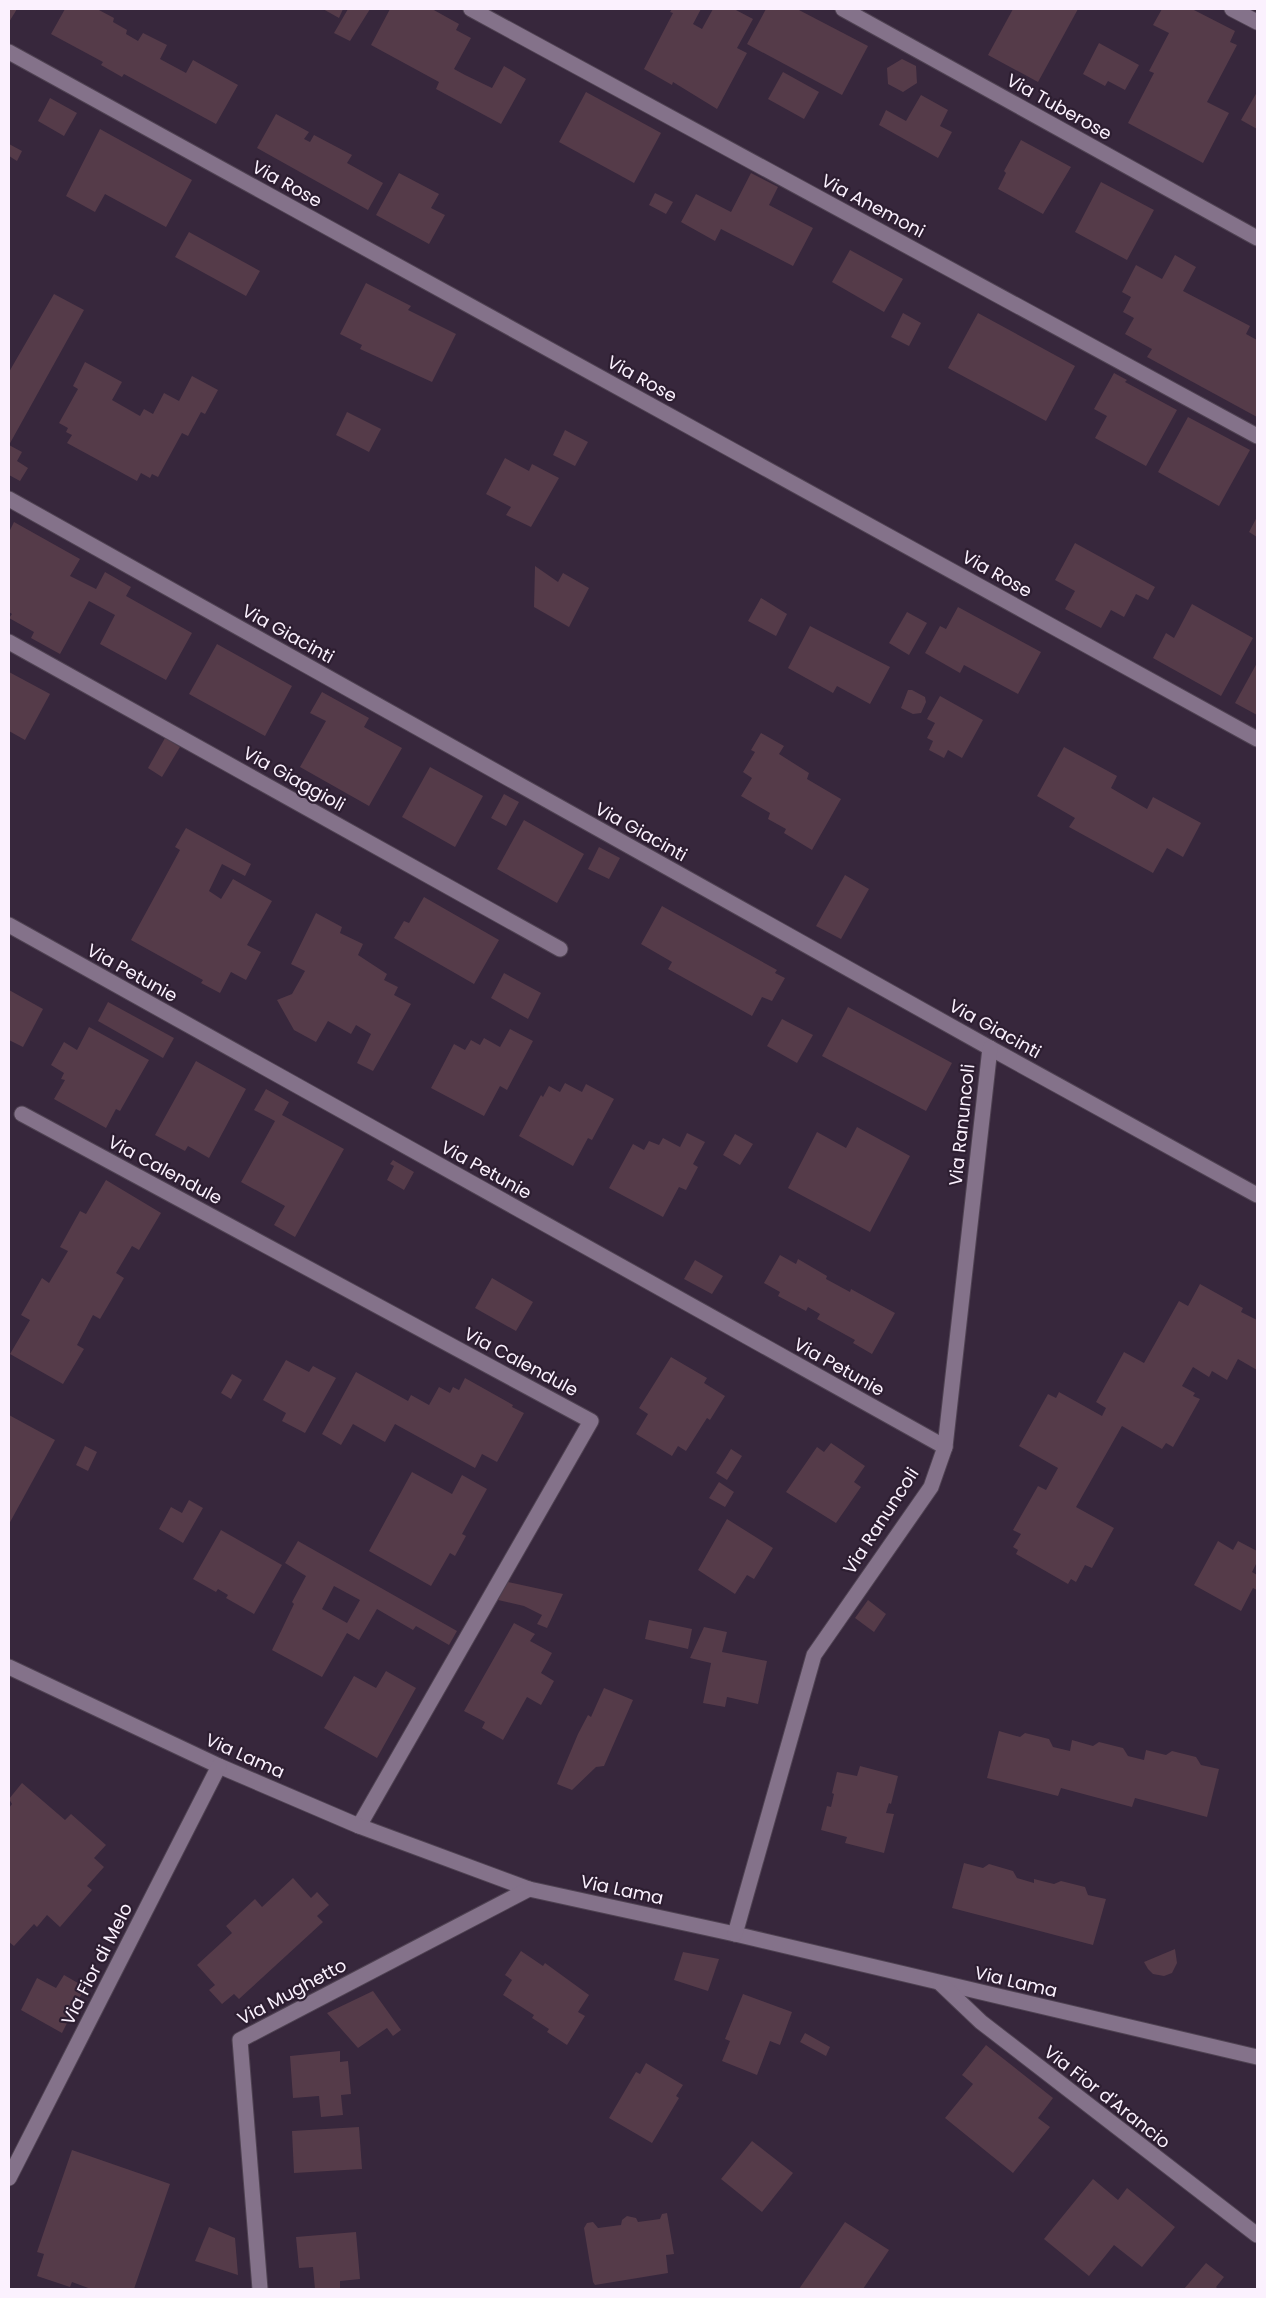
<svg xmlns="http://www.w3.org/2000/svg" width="1266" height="2298" font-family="Poppins,sans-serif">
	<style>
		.building { fill: #553b49; fill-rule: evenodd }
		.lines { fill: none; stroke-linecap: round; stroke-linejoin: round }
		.minor-casing { stroke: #4f4252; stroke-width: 17 }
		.minor { stroke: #84728a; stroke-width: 15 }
		.labels { text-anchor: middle; stroke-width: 4.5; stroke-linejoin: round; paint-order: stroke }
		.street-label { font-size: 18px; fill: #fbf1fe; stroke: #2d1e31 }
	</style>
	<rect width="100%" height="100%" fill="#37273c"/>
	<g class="building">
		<polygon points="9,9 17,9 9,22"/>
		<polygon points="65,9 97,9 114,18 113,22 127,30 126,34 138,41 143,33 167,45 160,59 186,73 193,60 238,85 216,124 124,74 122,77 101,65 103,62 51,34"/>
		<polygon points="323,9 343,9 339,18"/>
		<polygon points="348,9 370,9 350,41 334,33"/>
		<polygon points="390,9 432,9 459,24 456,30 471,38 454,69 465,75 492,88 504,66 526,79 501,124 436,89 439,82 371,45"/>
		<polygon points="672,9 701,9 693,24 702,29 713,9 734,9 753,19 737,48 747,53 717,109 673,82 672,85 644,69 673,13 670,12"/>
		<polygon points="766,9 797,9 868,46 842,95 747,44"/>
		<polygon points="1013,9 1078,9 1038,82 988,55"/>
		<polygon points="1162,9 1192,9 1235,31 1230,42 1237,45 1207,102 1229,113 1203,163 1128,123 1154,73 1149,71 1169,33 1153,25"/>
		<polygon points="1099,43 1139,65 1125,90 1108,81 1105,86 1083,74"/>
		<polygon points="902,59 916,66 917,83 903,92 888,84 887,68"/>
		<polygon points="783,72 819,92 804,119 768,99"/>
		<polygon points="586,92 661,133 634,183 559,142"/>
		<polygon points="1257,92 1257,129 1241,120"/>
		<polygon points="921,95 948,110 940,126 952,132 938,158 879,125 886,110 906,121"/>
		<polygon points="50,98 77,113 64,136 38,121"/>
		<polygon points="276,114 309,132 304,139 310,142 314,135 352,155 347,163 383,183 368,210 257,148"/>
		<polygon points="100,129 192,180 166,227 105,194 95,212 66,196"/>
		<polygon points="1021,140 1071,167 1043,214 998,189 1006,173 1004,171"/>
		<polygon points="9,144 22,151 17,161 9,156"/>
		<polygon points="399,173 439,194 431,208 445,215 429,244 376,215"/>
		<polygon points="751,173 778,187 769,205 813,228 793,266 721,229 715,241 681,222 696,194 731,212"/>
		<polygon points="1101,182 1154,210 1127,260 1075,232"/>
		<polygon points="655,193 673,202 666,214 649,205"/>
		<polygon points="189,232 260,271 246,296 175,257"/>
		<polygon points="850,250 903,279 884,312 832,282"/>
		<polygon points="1175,255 1196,267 1183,291 1250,326 1246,334 1257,340 1257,417 1147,357 1152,349 1125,334 1134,318 1123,312 1131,297 1122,292 1136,265 1162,279"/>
		<polygon points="366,283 411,306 408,310 456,334 432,382 360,349 362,345 340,334"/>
		<polygon points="54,294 84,310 9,445 22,452 17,461 28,468 20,481 9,475 9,372"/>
		<polygon points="903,313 921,323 909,346 891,337"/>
		<polygon points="978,313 1075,366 1046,421 948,368"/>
		<polygon points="85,362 122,382 112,400 140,416 144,409 153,414 164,393 179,401 192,376 218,390 205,414 201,412 188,436 182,433 158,477 152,474 150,478 141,473 137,481 67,443 72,435 66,432 68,428 59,423 78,389 73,386"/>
		<polygon points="1114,373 1127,380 1125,382 1177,410 1146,466 1095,438 1107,416 1094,409"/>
		<polygon points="347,412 381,429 369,452 336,435"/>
		<polygon points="1188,417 1250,450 1219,506 1158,472"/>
		<polygon points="565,430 588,442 575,466 553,455"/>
		<polygon points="505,458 529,471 532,464 559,478 531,527 506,515 511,507 486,494"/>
		<polygon points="1257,517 1257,537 1249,532"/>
		<polygon points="14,522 80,559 70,576 96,589 105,572 131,587 126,596 192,633 166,680 100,644 115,615 89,601 60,654 31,638 34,632 9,618 12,614 9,612 9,532"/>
		<polygon points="1075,543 1155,587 1148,600 1136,594 1124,617 1111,610 1101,628 1065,609 1075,591 1055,580"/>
		<polygon points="535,566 558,582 563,573 589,588 569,627 534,607"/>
		<polygon points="761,598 787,614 776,636 748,621"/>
		<polygon points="1192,604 1253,638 1221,696 1153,658 1166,633 1174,638"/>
		<polygon points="958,607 1041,652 1018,694 964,665 960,673 925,653 940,626 946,629"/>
		<polygon points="907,612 927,623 909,655 889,643"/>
		<polygon points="810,626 890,667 870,704 837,686 833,693 788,668"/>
		<polygon points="217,644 292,686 265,736 189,694"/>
		<polygon points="1257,663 1257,715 1235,703"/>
		<polygon points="9,672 50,694 25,740 9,731"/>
		<polygon points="908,690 912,690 925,697 926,702 921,713 913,714 901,708"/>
		<polygon points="322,692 369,718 364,727 402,748 369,806 300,767 326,721 310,713"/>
		<polygon points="940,696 983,720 962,758 948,750 944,758 929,750 933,741 927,738 935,723 927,719"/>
		<polygon points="761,733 784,746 779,754 809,773 807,779 841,799 812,850 784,833 786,829 768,819 770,813 741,796 752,778 743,772 755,752 751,750"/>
		<polygon points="165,738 180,747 162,777 148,768"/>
		<polygon points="1064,747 1117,776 1111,788 1147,809 1153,797 1201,823 1183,857 1167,848 1153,873 1069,827 1075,818 1037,796"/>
		<polygon points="430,767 483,796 455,847 402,817"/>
		<polygon points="504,794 519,802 506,826 491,818"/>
		<polygon points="524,820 584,854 557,903 497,869"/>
		<polygon points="186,828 251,864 245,876 222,864 209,891 221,899 233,879 272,901 247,945 261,952 246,980 231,972 220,993 201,983 203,980 131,940 180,850 175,847"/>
		<polygon points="599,847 620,858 609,879 588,869"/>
		<polygon points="845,875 869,889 841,939 816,926"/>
		<polygon points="424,897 499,940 474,984 394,938 404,921 409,923"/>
		<polygon points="662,906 777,970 775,973 785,978 772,1001 762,997 752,1016 668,969 672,962 641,944"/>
		<polygon points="316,913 342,927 340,933 363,944 358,955 387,974 384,980 398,987 394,995 411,1004 373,1071 357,1063 371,1034 356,1025 351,1034 328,1021 316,1042 294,1030 277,1000 292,994 305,971 291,964"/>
		<polygon points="504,973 541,993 528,1019 491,998"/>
		<polygon points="9,990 43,1009 23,1047 9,1040"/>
		<polygon points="108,1002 174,1038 163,1058 98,1021"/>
		<polygon points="848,1007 952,1063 926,1111 822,1056"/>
		<polygon points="782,1019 813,1035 797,1063 767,1046"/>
		<polygon points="89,1027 149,1060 120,1111 116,1109 106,1128 54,1099 65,1080 61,1079 64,1073 51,1065 64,1042 77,1050"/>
		<polygon points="510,1029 533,1041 507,1090 500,1086 484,1116 431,1088 454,1044 465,1050 471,1040 480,1045 484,1038 500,1047"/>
		<polygon points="196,1061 246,1089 209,1158 188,1146 185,1151 155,1135"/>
		<polygon points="565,1083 582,1092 586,1084 614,1099 592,1140 588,1138 573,1166 519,1136 541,1095 543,1097 549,1086 560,1092"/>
		<polygon points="266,1089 289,1102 282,1115 344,1149 295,1237 274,1225 285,1206 241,1182 275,1121 254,1110"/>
		<polygon points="857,1127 910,1156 870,1232 788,1188 817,1132 846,1148"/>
		<polygon points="687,1133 705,1142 693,1164 698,1167 686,1190 679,1187 663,1217 609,1188 633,1144 644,1150 649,1141 659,1145 663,1138 680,1147"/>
		<polygon points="735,1134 753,1144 740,1165 723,1155"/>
		<polygon points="393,1160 414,1172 404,1190 387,1180 394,1166 390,1164"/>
		<polygon points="106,1180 161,1213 139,1250 132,1246 116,1273 124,1278 100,1319 93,1315 77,1345 84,1349 63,1384 10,1354 30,1320 21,1315 42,1278 49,1283 68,1251 60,1247 80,1211 86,1214"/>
		<polygon points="780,1255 796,1264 798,1259 827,1276 826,1279 850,1292 851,1289 895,1313 872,1354 853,1343 855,1340 817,1319 820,1314 808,1307 806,1311 778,1296 780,1292 764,1283"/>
		<polygon points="695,1260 723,1276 712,1294 684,1279"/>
		<polygon points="492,1278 533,1302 516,1331 475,1308"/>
		<polygon points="1200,1284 1243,1308 1241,1312 1257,1320 1257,1370 1238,1359 1227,1380 1212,1371 1209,1377 1193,1367 1182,1386 1195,1393 1193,1396 1200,1399 1173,1447 1166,1443 1162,1449 1122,1426 1076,1507 1114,1528 1092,1568 1085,1565 1076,1582 1071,1579 1068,1584 1016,1554 1018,1550 1013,1547 1021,1534 1013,1530 1038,1486 1046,1490 1058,1468 1019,1446 1048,1394 1056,1398 1059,1392 1102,1416 1106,1408 1096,1402 1124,1352 1144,1363 1179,1301 1188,1306"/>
		<polygon points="671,1357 707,1378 704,1383 725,1396 710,1420 707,1418 686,1451 678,1446 672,1456 636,1434 648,1414 639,1408"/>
		<polygon points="286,1360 309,1372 313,1366 336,1378 305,1433 282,1421 286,1413 263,1400"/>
		<polygon points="356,1372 408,1401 411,1395 429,1405 439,1387 450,1393 453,1387 459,1390 465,1378 513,1405 512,1407 524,1413 497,1462 482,1454 475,1468 395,1424 385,1442 353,1424 341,1445 322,1434"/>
		<polygon points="232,1374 242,1380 231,1399 221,1393"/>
		<polygon points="9,1415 55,1440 9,1524"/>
		<polygon points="831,1443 865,1466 854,1482 861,1487 836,1523 786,1492 817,1447 824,1452"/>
		<polygon points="85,1446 97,1452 88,1471 76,1465"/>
		<polygon points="731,1449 742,1456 727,1480 716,1473"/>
		<polygon points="412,1472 452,1494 462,1475 487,1489 462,1534 466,1536 455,1556 450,1553 431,1586 369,1551"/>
		<polygon points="719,1482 734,1492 725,1507 709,1498"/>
		<polygon points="189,1500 203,1508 183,1543 159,1529 171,1507 182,1513"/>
		<polygon points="727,1519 773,1548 754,1579 747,1575 735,1594 698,1570"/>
		<polygon points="221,1530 282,1565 254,1614 226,1598 228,1595 218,1589 216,1592 193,1579"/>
		<path d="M298,1541L457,1631L449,1645L416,1626L413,1630L377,1609L359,1640L347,1633L322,1677L272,1650L294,1604L292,1602L306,1576L285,1563ZM334,1586L360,1600L347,1623L322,1609Z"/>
		<polygon points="1218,1541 1233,1550 1238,1541 1257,1551 1257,1562 1252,1572 1257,1575 1257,1590 1253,1588 1241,1611 1194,1585"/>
		<polygon points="508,1582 563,1594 547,1628 537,1624 542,1615 524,1606 498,1600"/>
		<polygon points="868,1600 886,1614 874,1632 855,1618"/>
		<polygon points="649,1620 692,1629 688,1649 645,1639"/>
		<polygon points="514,1623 535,1634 530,1641 552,1653 541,1673 554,1681 541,1705 527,1697 503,1740 482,1728 485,1722 464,1711"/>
		<polygon points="704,1627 727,1632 722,1652 767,1661 758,1704 727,1697 725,1707 703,1703 711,1663 690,1658"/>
		<polygon points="386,1671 416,1688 377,1758 324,1728 354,1676 376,1688"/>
		<polygon points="604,1688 633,1700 604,1766 596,1767 572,1790 557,1784 578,1734 588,1715 591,1717"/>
		<polygon points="999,1731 1020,1737 1025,1733 1049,1739 1053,1747 1070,1751 1072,1740 1093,1746 1099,1742 1123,1748 1128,1756 1144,1760 1146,1750 1166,1755 1172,1751 1196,1757 1201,1765 1219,1769 1207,1817 1135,1798 1132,1807 1061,1788 1058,1796 987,1778"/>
		<polygon points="860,1766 898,1776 891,1804 889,1803 886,1813 894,1814 884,1853 845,1843 847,1837 821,1830 827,1806 831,1807 834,1794 832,1793 837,1772 857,1776"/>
		<polygon points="22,1783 65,1820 71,1814 106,1845 94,1858 104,1867 87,1886 92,1890 60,1927 47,1915 37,1927 34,1924 14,1946 9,1942 9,1808 12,1804 9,1799"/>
		<polygon points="964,1863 983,1868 989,1864 1013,1871 1017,1878 1034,1883 1034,1879 1054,1884 1061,1881 1085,1887 1088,1895 1106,1899 1093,1945 952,1908"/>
		<polygon points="293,1878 311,1898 317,1892 329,1905 317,1916 323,1922 239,1999 234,1994 222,2004 209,1990 215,1985 197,1965 232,1933 226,1926 255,1899 262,1907"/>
		<polygon points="1175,1949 1177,1963 1172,1973 1164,1976 1153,1974 1148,1969 1144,1962"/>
		<polygon points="521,1951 543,1966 545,1963 589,1995 578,2012 585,2016 567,2045 547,2032 549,2029 532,2018 534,2015 503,1995 512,1980 505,1975"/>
		<polygon points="683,1952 719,1959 708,1991 674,1980"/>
		<polygon points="64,1975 85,1987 62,2033 21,2010 37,1978 56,1988"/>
		<polygon points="373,1991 401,2030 393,2036 387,2028 358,2048 327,2013"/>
		<polygon points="743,1994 792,2012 780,2045 770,2041 757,2075 722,2061 730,2041 725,2039"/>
		<polygon points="805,2033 830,2047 826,2056 800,2042"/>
		<polygon points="986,2045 1053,2098 1038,2118 1050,2127 1013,2173 945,2118 973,2084 962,2075"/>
		<polygon points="340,2051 340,2062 348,2061 351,2094 341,2095 343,2115 321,2117 319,2096 293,2098 290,2056"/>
		<polygon points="646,2063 683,2085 676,2096 679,2098 652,2143 609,2118 636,2072 640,2074"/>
		<polygon points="359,2127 362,2169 294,2173 292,2131"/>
		<polygon points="752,2141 793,2173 762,2212 721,2179"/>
		<polygon points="72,2150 170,2184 134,2289 91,2289 72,2282 70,2287 37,2276 44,2254 37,2252"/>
		<polygon points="1093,2179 1118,2200 1127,2188 1175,2227 1142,2267 1114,2245 1089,2276 1044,2239"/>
		<polygon points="667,2213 674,2254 666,2255 668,2273 595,2285 593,2282 584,2228 587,2223 593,2222 598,2228 621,2225 622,2220 627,2216 636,2218 638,2222 660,2219 662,2214"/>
		<polygon points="845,2222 889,2250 863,2289 799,2289"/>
		<polygon points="209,2227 235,2238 238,2275 195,2261"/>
		<polygon points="356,2232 360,2279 340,2281 340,2289 315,2289 313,2267 299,2268 296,2237"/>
		<polygon points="1206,2263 1224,2277 1216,2287 1218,2289 1184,2289"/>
	</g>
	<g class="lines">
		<defs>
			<g id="minor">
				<polyline points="471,9 1257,436"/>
				<polyline points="843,9 1257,238"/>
				<polyline points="1232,9 1257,22"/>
				<polyline points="9,52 1257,739"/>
				<polyline points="9,499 990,1048 1257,1195"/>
				<polyline points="9,642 560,949"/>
				<polyline points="9,925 945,1447"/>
				<polyline points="22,1114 591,1421 359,1826"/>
				<polyline points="9,1667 219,1766 359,1826 529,1889 735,1934 1257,2057"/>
				<polyline points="735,1934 814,1655 931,1487 945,1447 990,1048"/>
				<polyline points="940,1983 981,2022 1257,2235"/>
				<polyline points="9,2178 219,1766"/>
				<polyline points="260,2289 240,2040 529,1889"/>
			</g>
		</defs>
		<use href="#minor" class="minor-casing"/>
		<use href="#minor" class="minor"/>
	</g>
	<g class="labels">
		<g class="street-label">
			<text transform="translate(1059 107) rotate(29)" y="6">Via Tuberose</text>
			<text transform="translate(287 184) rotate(29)" y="6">Via Rose</text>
			<text transform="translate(873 206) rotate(28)" y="6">Via Anemoni</text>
			<text transform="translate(642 379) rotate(29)" y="6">Via Rose</text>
			<text transform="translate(997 574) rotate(29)" y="6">Via Rose</text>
			<text transform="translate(288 634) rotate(29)" y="6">Via Giacinti</text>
			<text transform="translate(294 779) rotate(29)" y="6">Via Giaggioli</text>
			<text transform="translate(641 832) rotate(29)" y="6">Via Giacinti</text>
			<text transform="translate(132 973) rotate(29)" y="6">Via Petunie</text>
			<text transform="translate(995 1029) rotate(29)" y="6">Via Giacinti</text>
			<text transform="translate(962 1125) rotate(-84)" y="6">Via Ranuncoli</text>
			<text transform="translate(165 1170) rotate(28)" y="6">Via Calendule</text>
			<text transform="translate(486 1170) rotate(29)" y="6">Via Petunie</text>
			<text transform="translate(521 1362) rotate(28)" y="6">Via Calendule</text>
			<text transform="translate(839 1367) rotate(29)" y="6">Via Petunie</text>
			<text transform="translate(881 1521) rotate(-57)" y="6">Via Ranuncoli</text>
			<text transform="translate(245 1756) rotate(24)" y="6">Via Lama</text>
			<text transform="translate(622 1890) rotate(12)" y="6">Via Lama</text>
			<text transform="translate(97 1964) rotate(-63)" y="6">Via Fior di Melo</text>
			<text transform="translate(1016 1982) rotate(13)" y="6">Via Lama</text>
			<text transform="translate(292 1992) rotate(-28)" y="6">Via Mughetto</text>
			<text transform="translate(1107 2097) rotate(38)" y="6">Via Fior d'Arancio</text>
		</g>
	</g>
	<rect width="1266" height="2298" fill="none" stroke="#fbf1fe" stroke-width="20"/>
</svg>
